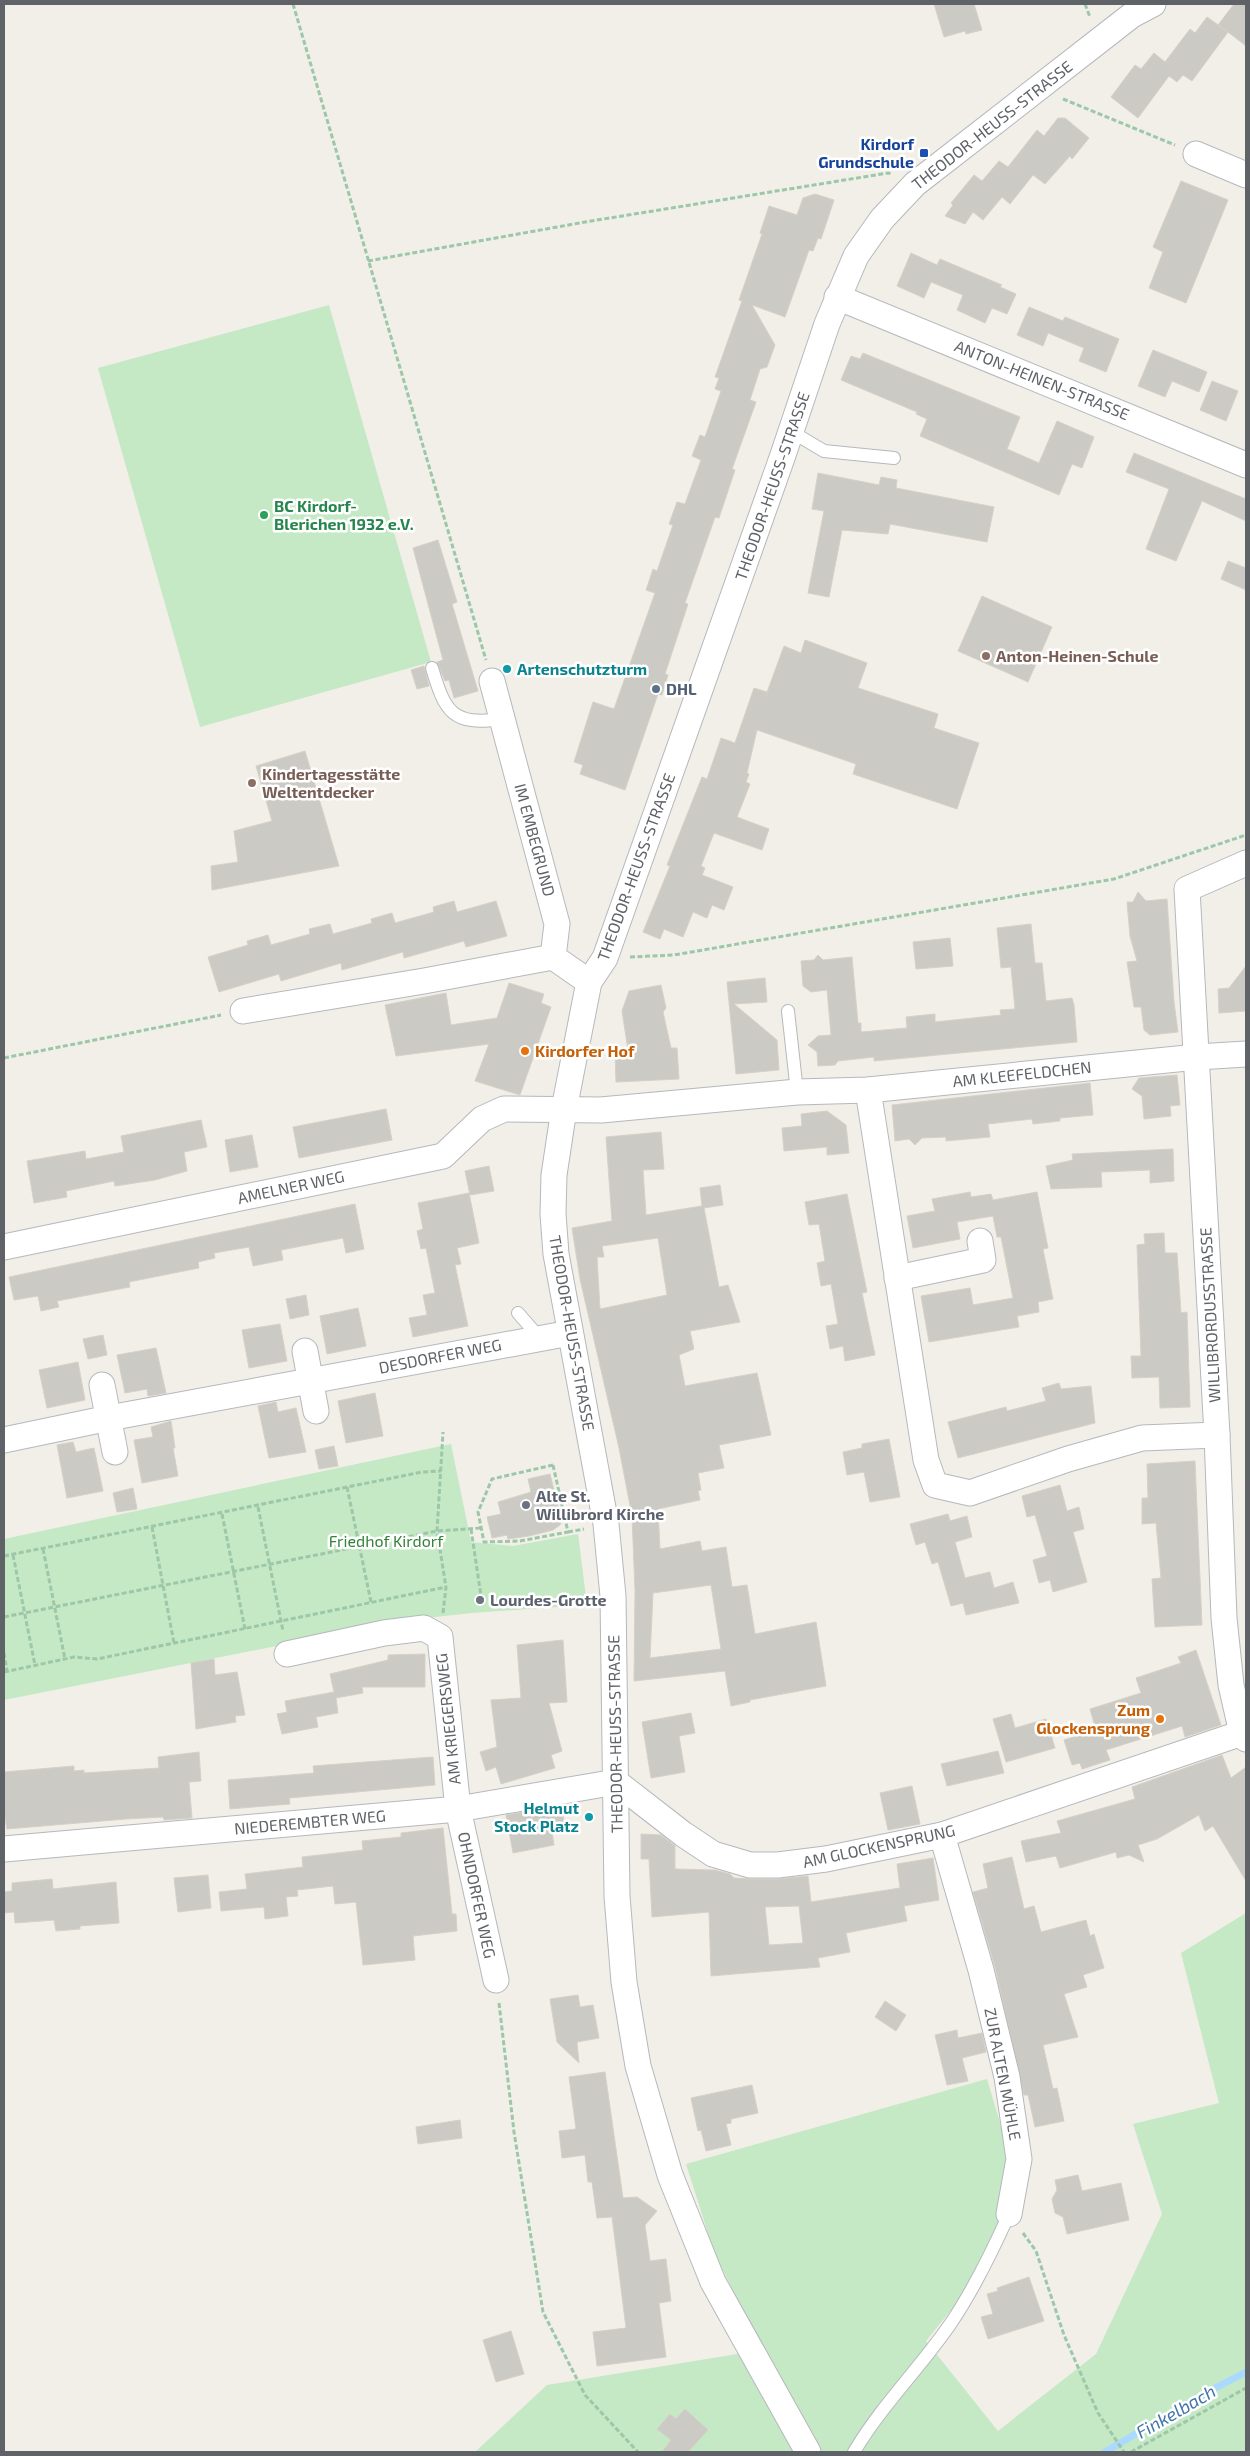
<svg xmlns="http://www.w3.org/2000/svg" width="1250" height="2456" font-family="'Exo 2',sans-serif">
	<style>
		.green { fill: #c5e8c5 }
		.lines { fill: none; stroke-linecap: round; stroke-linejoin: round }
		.stream { stroke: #aadaff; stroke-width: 7 }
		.building { fill: #cccac5; stroke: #d6d1c6; fill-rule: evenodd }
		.lane-casing { stroke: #b5b8bc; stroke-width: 14 }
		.street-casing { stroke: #b5b8bc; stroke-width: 27 }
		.path { stroke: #9cc7a9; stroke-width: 3; stroke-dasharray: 5 2.5; stroke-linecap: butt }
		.lane { stroke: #fff; stroke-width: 12 }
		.street { stroke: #fff; stroke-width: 25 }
		.transit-dot { fill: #1a4fb4; stroke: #fff; stroke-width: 2 }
		.leisure-dot { fill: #2e9e5b; stroke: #fff; stroke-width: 2 }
		.education-dot { fill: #8d6e63; stroke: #fff; stroke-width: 2 }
		.culture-dot { fill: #0f9aa8; stroke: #fff; stroke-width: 2 }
		.service-dot { fill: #5c6f8a; stroke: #fff; stroke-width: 2 }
		.food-dot { fill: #e8710a; stroke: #fff; stroke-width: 2 }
		.worship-dot { fill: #6b7280; stroke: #fff; stroke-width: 2 }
		.labels { text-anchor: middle; stroke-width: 5; stroke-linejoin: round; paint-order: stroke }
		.street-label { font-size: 16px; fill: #5f6368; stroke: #fff }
		.transit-label { font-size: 16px; font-weight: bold; fill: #164399; stroke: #fff; text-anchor: end }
		.leisure-label { font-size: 16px; font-weight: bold; fill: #27864d; stroke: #fff; text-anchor: start }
		.education-label { font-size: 16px; font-weight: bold; fill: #785e54; stroke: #fff; text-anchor: start }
		.culture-label { font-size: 16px; font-weight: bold; fill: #0d838f; stroke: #fff; text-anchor: start }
		.service-label { font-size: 16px; font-weight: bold; fill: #4e5e75; stroke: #fff; text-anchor: start }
		.food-label { font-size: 16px; font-weight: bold; fill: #c56008; stroke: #fff; text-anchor: start }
		.worship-label { font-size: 16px; font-weight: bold; fill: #5b616d; stroke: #fff; text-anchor: start }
		.park-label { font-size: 16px; fill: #348238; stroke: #fff }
		.water-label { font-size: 18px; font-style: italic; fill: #4174aa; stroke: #fff }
	</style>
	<rect width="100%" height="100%" fill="#f1efe8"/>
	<g class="green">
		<polygon points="329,305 431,662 200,727 98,368"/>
		<polygon points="451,1444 471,1542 513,1546 578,1534 587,1605 472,1613 408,1620 4,1700 4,1539"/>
		<polygon points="1246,1913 1246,2452 475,2452 547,2385 762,2350 714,2252 686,2164 987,2079 1006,2143 1009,2192 990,2262 926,2341 998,2431 1096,2354 1162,2214 1133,2124 1219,2103 1181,1953"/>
	</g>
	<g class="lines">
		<polyline class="stream" points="1105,2452 1204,2394 1246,2372"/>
	</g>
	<g class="building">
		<polygon points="934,4 974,4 982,30 966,34 965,31 944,37"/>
		<polygon points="1234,4 1246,4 1246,46 1228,32 1192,81 1183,75 1177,82 1169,76 1138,118 1111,97 1135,65 1141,69 1154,53 1165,62 1190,29 1195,33 1207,17 1227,31 1218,25"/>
		<polygon points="1058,118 1065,118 1089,138 1072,159 1070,156 1045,184 1033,175 1010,204 1002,197 983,220 973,212 965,224 945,216 953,205 951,203 974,175 982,181 999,161 1008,167 1037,130 1044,136"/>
		<polygon points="1181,181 1228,200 1186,303 1149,288 1163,252 1153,247"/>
		<polygon points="815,194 834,200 821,239 818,238 813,251 809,250 785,317 752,305 775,345 767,367 760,369 750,400 756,402 732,469 735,470 719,518 715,517 685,603 688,604 665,674 668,675 662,695 658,694 625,790 580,774 583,765 574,762 593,702 614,709 655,593 646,590 653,569 657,571 673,525 669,524 677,502 685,504 701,460 692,456 700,435 705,437 721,391 715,389 719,378 715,377 742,301 739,300 762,234 760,233 769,206 797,215 803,198"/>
		<polygon points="911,253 937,265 940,259 1002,285 1000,287 1016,294 1007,314 992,308 985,323 957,310 963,295 931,282 924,298 897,286"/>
		<polygon points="1029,307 1063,321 1065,317 1119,339 1106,372 1079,361 1084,348 1067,341 1048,333 1043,346 1017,335"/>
		<polygon points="1153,350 1207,372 1199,392 1172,381 1165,397 1138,386"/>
		<polygon points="863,353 1020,417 1007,449 1039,463 1057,421 1094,437 1082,468 1072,464 1059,495 920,436 927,419 916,414 917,412 841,380 851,356 860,359"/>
		<polygon points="1212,381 1238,391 1226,421 1200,410"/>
		<polygon points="1134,453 1246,499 1246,521 1202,501 1176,561 1146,549 1169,489 1126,472"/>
		<polygon points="818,473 879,485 881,477 897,480 896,488 994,507 987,542 890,524 888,534 842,530 829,597 808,593 824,511 812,509"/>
		<polygon points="438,540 457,602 452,604 478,691 454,698 449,680 445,681 437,662 443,660 413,548"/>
		<polygon points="1228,561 1246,568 1246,590 1221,579"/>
		<polygon points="982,596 1052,627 1028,682 958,651"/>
		<polygon points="805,640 867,663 858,688 938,714 934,728 979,743 957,809 853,774 856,764 757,730 747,773 749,774 746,782 750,784 737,817 769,829 762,850 714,833 701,866 705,868 702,875 733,887 724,910 712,905 707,918 693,912 683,937 664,929 660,939 643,932 670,866 667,865 702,777 707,779 721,738 735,743 754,688 767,692 766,695 784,646 801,653"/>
		<polygon points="424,666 429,686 417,689 411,670"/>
		<polygon points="305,751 339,866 212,890 211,866 238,862 234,831 272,821 256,766"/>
		<polygon points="1138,892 1146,901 1167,899 1174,1002 1178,1032 1150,1035 1144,1030 1141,1007 1134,1007 1127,962 1137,961 1130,936 1127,902 1133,902"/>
		<polygon points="454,901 457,912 496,901 507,936 466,947 464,941 404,958 403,952 342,970 341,963 281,981 279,974 219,992 208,957 248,945 247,941 268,935 271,945 310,934 309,929 330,924 333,934 372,923 371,919 392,913 395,923 434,912 433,907"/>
		<polygon points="1031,924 1035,963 1042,963 1046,1001 1072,998 1074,1005 1077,1042 874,1061 874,1057 838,1061 835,1065 818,1066 817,1052 808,1045 818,1036 831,1035 827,990 811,992 803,986 801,961 814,960 818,955 823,960 852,957 858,1023 861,1023 861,1032 907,1028 906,1017 935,1014 935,1022 1001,1015 1000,1010 1015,1009 1011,967 1001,968 997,928"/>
		<polygon points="950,938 953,966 916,969 913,942"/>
		<polygon points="1246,966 1246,1011 1219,1013 1218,989 1229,988"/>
		<polygon points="765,978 767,1002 734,1004 777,1040 779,1070 736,1074 727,982"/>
		<polygon points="509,983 544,994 541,1003 551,1007 520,1095 475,1081 489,1044 396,1056 385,1005 446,993 451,1025 497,1018"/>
		<polygon points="661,985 666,1008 663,1012 671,1048 677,1048 679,1079 616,1082 615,1051 628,1050 622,1011 629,991"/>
		<polygon points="1177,1075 1180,1105 1170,1106 1171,1116 1144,1119 1142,1096 1132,1089 1139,1078"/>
		<polygon points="1090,1083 1093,1115 1060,1118 1060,1121 1033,1124 1032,1119 988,1124 990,1137 946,1141 946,1137 922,1138 915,1145 909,1139 895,1141 892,1105"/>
		<polygon points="386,1109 392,1140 299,1158 293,1127"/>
		<polygon points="827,1111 846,1125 849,1153 827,1155 827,1147 784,1151 782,1128 802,1126 801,1114"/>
		<polygon points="201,1120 207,1147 184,1152 187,1171 155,1180 115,1186 114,1181 66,1191 67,1197 34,1203 27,1161 85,1151 86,1159 124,1152 121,1136"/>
		<path d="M661,1132L664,1169L643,1170L646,1215L702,1206L700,1188L720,1185L723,1205L704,1208L719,1287L728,1285L740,1322L690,1331L694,1349L679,1355L685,1386L757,1373L771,1435L719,1445L724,1468L698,1473L701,1490L698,1491L700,1500L658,1509L660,1549L700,1541L702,1551L726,1547L732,1587L747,1585L755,1634L816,1622L826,1686L750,1700V1702L731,1706L725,1671L634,1681L635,1591L632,1516L619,1448L580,1279L572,1228L612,1221L606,1137ZM658,1238L667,1295L600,1309L597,1257H604L602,1246ZM711,1585L721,1649L650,1658L653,1593Z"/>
		<polygon points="252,1135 258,1167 230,1172 225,1140"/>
		<polygon points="1173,1149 1174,1181 1150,1183 1150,1170 1101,1172 1102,1187 1051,1189 1046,1166 1073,1160 1072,1154"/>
		<polygon points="489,1166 494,1191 470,1195 465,1171"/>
		<polygon points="970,1192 971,1197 991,1194 993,1200 1037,1192 1048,1248 1043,1249 1053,1299 1038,1302 1039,1312 1017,1316 1019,1327 929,1342 921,1296 970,1288 973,1305 1013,1298 1001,1237 997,1237 993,1216 957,1222 960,1239 913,1248 907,1216 935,1211 932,1199"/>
		<polygon points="469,1193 479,1243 457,1248 461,1264 455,1265 468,1326 413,1337 409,1318 427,1315 423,1295 435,1293 426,1248 421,1249 417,1231 423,1229 418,1203"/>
		<polygon points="847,1194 867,1292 862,1293 875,1355 845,1361 843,1346 830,1349 826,1326 838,1324 831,1284 821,1286 817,1263 825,1261 819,1224 809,1225 805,1202"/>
		<polygon points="355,1204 364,1249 346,1253 343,1238 281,1250 283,1260 253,1266 249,1247 214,1253 215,1258 198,1262 199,1268 129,1282 130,1287 57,1301 59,1307 41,1311 38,1296 14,1300 9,1277"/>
		<polygon points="1164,1233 1165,1253 1177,1253 1181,1313 1187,1312 1190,1407 1160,1408 1159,1377 1132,1378 1131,1356 1141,1356 1137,1245 1145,1244 1144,1234"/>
		<polygon points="306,1295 309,1315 290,1319 286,1299"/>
		<polygon points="358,1308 366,1346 327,1354 320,1316"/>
		<polygon points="280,1324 287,1361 249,1368 242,1330"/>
		<polygon points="103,1335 107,1355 88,1359 83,1339"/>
		<polygon points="156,1348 166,1393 148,1396 147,1389 125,1393 117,1355"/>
		<polygon points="78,1362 85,1400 47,1408 39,1370"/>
		<polygon points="1059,1383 1061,1389 1091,1386 1095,1423 958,1458 948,1422 1006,1407 1007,1411 1046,1401 1042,1388"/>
		<polygon points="375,1393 383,1436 346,1443 338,1401"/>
		<polygon points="276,1402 278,1412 296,1408 306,1452 269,1458 258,1406"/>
		<polygon points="171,1421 175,1448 173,1448 178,1476 142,1483 134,1440 153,1437 151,1427"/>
		<polygon points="889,1439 900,1497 870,1502 864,1472 847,1475 843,1452 862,1448 862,1444"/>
		<polygon points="73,1442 76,1452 94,1448 103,1491 67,1498 57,1445"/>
		<polygon points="334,1446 338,1466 319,1469 315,1450"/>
		<polygon points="1195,1461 1202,1625 1155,1627 1152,1579 1161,1578 1156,1523 1142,1524 1142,1498 1148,1498 1147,1464"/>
		<polygon points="550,1474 558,1506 564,1513 560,1525 553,1530 529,1536 508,1539 507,1535 492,1538 487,1517 501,1514 498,1502 531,1492 528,1479"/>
		<polygon points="1060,1485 1067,1511 1079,1507 1084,1529 1073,1532 1087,1582 1053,1592 1050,1580 1039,1583 1033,1560 1047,1556 1035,1515 1027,1517 1022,1496"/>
		<polygon points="133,1488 137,1509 117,1512 113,1493"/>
		<polygon points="948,1514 950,1521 967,1516 972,1537 955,1542 965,1578 990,1572 994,1588 1013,1582 1019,1603 966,1615 963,1603 951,1606 938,1562 932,1564 925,1542 916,1545 910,1524"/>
		<polygon points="563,1640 567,1702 549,1703 562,1751 551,1755 555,1768 501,1784 496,1767 486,1771 480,1752 497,1747 491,1700 521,1698 517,1645"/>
		<polygon points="1196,1650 1221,1725 1185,1737 1182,1726 1106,1750 1110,1760 1082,1769 1080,1763 1072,1765 1064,1740 1096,1730 1090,1709 1141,1693 1136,1678 1181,1663 1178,1657"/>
		<polygon points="425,1654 425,1687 362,1687 363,1693 336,1698 338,1713 316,1717 318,1727 282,1734 277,1714 287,1712 285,1701 334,1692 330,1674 388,1660 388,1655"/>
		<polygon points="214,1659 215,1675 237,1672 245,1715 235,1716 236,1722 196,1729 191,1663"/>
		<polygon points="691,1713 695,1733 679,1736 685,1772 651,1778 642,1722"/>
		<polygon points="1011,1714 1015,1728 1046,1719 1055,1748 1006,1762 993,1719"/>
		<polygon points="998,1751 1004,1773 947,1786 941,1764"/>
		<polygon points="199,1752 201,1781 189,1782 192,1818 164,1820 163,1817 126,1819 7,1829 4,1812 4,1772 74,1766 74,1771 84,1770 84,1773 159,1768 158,1757"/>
		<polygon points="1222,1755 1231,1778 1246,1767 1246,1881 1213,1826 1205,1831 1199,1815 1157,1839 1138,1845 1144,1862 1129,1855 1117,1858 1116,1852 1060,1868 1056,1856 1026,1862 1021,1841 1061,1833 1057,1821 1135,1799 1132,1787"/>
		<polygon points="433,1757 435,1785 289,1798 290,1804 230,1809 228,1780 314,1773 313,1766"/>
		<polygon points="912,1786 920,1824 888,1830 880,1793"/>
		<polygon points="562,1806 564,1822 551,1825 554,1845 513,1853 506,1815"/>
		<polygon points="443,1828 452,1914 456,1914 457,1931 413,1936 415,1960 363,1965 356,1902 335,1904 333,1886 297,1890 298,1896 286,1897 288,1916 265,1919 264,1907 221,1911 219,1892 247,1889 245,1874 303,1867 302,1857 363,1850 362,1841 401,1837 401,1833"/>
		<path d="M641,1834L661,1835L675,1846V1869L715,1870L730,1874L734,1878L750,1879H778L808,1876L811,1902L900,1888L897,1864L933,1858L939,1900L904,1906L907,1921L846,1933L850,1952L818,1958L820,1967L711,1976L709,1912L652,1917L649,1859H641ZM799,1906L803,1943L769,1945L765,1907Z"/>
		<polygon points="1012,1857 1024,1909 1034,1906 1041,1932 1086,1920 1090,1936 1094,1934 1104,1968 1083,1975 1087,1987 1064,1994 1078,2037 1043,2045 1053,2089 1057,2088 1064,2121 1035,2127 1028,2095 1024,2095 995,1967 973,1892 988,1888 983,1864"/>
		<polygon points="208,1875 211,1908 178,1912 174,1878"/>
		<polygon points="52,1879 53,1889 116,1882 119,1923 80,1926 80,1929 56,1931 54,1920 15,1923 14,1912 4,1913 4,1892 12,1891 12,1883"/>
		<polygon points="578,1995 580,2007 593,2005 599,2038 577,2042 579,2063 557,2042 550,1999"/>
		<polygon points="885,2001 906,2015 896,2031 875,2017"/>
		<polygon points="957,2030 958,2038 982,2033 986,2052 962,2058 968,2081 947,2085 935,2035"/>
		<polygon points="605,2072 623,2198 637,2197 657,2211 645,2225 650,2261 666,2259 671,2301 659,2303 666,2357 597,2366 593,2332 626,2328 612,2217 597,2218 592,2182 588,2182 585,2155 562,2158 559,2131 576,2129 569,2077"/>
		<polygon points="752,2085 758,2113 731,2119 731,2123 726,2124 731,2145 706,2151 701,2130 698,2131 691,2098"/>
		<polygon points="460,2120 462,2138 418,2144 416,2127"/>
		<polygon points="1078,2175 1082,2191 1121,2183 1129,2220 1067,2234 1063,2217 1055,2213 1052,2199 1057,2190 1055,2180"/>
		<polygon points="1029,2277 1044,2321 988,2339 981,2317 993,2314 987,2294 998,2291 997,2288"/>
		<polygon points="511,2331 524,2374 496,2382 483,2340"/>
		<polygon points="685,2409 708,2430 688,2452 662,2452 671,2440 657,2429 670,2414 676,2419"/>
	</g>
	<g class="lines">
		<defs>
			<g id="lane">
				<polyline points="792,432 824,451 894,458"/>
				<path d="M432,668C445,712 452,726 502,719"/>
				<polyline points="788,1011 797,1092"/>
				<polyline points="518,1313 539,1337"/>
				<path d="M854,2452C881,2406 921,2367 951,2323C974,2289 992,2252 1009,2214"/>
			</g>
			<g id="street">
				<polyline points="1196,154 1246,175"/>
				<polyline points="837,297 1246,465"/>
				<polyline points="492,681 557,924 553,957 589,982"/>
				<polyline points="1246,863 1187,889 1217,1435 1224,1618 1231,1685 1242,1733 1246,1739"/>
				<polyline points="243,1011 424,981 553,957"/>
				<polyline points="868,1090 926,1460 935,1485 970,1493 1068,1459 1142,1438 1217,1435"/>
				<polyline points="4,1247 443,1156 482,1119 504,1109 601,1110 797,1092 868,1090 1197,1057 1246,1054"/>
				<polyline points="897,1278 983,1260 980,1241"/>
				<polyline points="305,1351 316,1411"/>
				<polyline points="102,1385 115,1452"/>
				<polyline points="4,1440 109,1418 570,1333"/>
				<polyline points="287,1654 384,1633 424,1628 440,1637 458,1809 496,1980"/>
				<polyline points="942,1835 981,1970 1007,2077 1019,2159 1009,2214"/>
				<polyline points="4,1849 458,1809 616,1782 683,1834 713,1854 750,1865 778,1865 826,1859 942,1835 1242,1733"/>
				<polyline points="808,2452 713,2282 670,2175 638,2066 624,1982 617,1896 613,1596 606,1524 556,1254 553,1214 554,1175 564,1109 589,982 605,958 783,455 827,324 856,256 882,219 915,184 1132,15 1153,4"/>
			</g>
		</defs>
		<use href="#lane" class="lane-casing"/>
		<use href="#street" class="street-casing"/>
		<g class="path">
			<polyline points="293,4 486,660"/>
			<polyline points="1085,4 1090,17"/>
			<polyline points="1063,99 1175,145"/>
			<polyline points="368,261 585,222 888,173 892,174"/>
			<polyline points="630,957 674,955 1114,879 1246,835"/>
			<polyline points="4,1058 221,1015"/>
			<polygon points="553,1465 568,1532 520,1541 484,1542 478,1512 492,1479"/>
			<polyline points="347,1487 371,1602"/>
			<polyline points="258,1507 283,1631"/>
			<polyline points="222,1514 245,1629"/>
			<polyline points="152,1527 174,1643"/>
			<polyline points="471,1529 481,1596"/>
			<polyline points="568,1532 584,1529"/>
			<polyline points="43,1549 65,1659"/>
			<polyline points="13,1555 35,1665"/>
			<polyline points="4,1556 422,1472 441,1471"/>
			<polyline points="443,1613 446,1587 437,1531 443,1432"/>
			<polyline points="4,1617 437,1531 481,1528"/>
			<polyline points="4,1653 7,1671"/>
			<polyline points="4,1672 74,1657 97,1659 446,1587"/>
			<polyline points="499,2003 514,2132 543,2312 585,2395 638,2452"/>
			<polyline points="1023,2233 1036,2251 1064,2335 1098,2413 1124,2452"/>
			<polyline points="1131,2452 1246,2388"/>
		</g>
		<use href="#lane" class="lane"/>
		<use href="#street" class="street"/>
	</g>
	<rect class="transit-dot" x="919" y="148" width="10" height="10" rx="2.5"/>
	<circle class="leisure-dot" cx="264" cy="515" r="5"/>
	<g class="education-dot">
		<circle cx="986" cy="656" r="5"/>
		<circle cx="252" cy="783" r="5"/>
	</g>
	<g class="culture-dot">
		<circle cx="507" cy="669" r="5"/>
		<circle cx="589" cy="1817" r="5"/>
	</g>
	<circle class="service-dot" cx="656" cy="689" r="5"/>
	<g class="food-dot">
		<circle cx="525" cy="1051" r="5"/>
		<circle cx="1160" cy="1719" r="5"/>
	</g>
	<g class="worship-dot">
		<circle cx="526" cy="1505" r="5"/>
		<circle cx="480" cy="1600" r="5"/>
	</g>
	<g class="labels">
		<g class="street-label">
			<text transform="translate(992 125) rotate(-38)" y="6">THEODOR-HEUSS-STRASSE</text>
			<text transform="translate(1042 380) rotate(22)" y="6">ANTON-HEINEN-STRASSE</text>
			<text transform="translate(772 486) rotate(-71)" y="6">THEODOR-HEUSS-STRASSE</text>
			<text transform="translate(535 840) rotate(75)" y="6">IM EMBEGRUND</text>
			<text transform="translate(636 867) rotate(-70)" y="6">THEODOR-HEUSS-STRASSE</text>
			<text transform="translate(1022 1074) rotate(-6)" y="6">AM KLEEFELDCHEN</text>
			<text transform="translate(291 1187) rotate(-12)" y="6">AMELNER WEG</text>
			<text transform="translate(1210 1315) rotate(-93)" y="6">WILLIBRORDUSSTRASSE</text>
			<text transform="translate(572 1333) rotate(80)" y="6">THEODOR-HEUSS-STRASSE</text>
			<text transform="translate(440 1356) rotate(-11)" y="6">DESDORFER WEG</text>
			<text transform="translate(448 1719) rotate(-96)" y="6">AM KRIEGERSWEG</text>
			<text transform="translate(615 1734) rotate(-91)" y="6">THEODOR-HEUSS-STRASSE</text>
			<text transform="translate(310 1822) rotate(-5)" y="6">NIEDEREMBTER WEG</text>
			<text transform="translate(879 1846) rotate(-12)" y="6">AM GLOCKENSPRUNG</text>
			<text transform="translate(477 1895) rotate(78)" y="6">OHNDORFER WEG</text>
			<text transform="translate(1003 2074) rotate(79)" y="6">ZUR ALTEN MÜHLE</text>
		</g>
		<g class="transit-label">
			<text x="914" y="150">Kirdorf<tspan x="914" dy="18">Grundschule</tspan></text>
		</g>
		<g class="leisure-label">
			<text x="274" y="512">BC Kirdorf-<tspan x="274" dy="18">Blerichen 1932 e.V.</tspan></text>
		</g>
		<g class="education-label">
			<text x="996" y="662">Anton-Heinen-Schule</text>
			<text x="262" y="780">Kindertagesstätte<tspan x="262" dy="18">Weltentdecker</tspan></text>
		</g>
		<g class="culture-label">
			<text x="517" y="675">Artenschutzturm</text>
			<text x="579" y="1814" text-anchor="end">Helmut<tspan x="579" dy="18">Stock Platz</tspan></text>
		</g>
		<g class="service-label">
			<text x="666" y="695">DHL</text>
		</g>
		<g class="food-label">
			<text x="535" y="1057">Kirdorfer Hof</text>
			<text x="1150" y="1716" text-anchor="end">Zum<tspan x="1150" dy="18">Glockensprung</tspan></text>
		</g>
		<g class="worship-label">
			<text x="536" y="1502">Alte St.<tspan x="536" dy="18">Willibrord Kirche</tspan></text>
			<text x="490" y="1606">Lourdes-Grotte</text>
		</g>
		<g class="park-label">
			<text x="386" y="1547">Friedhof Kirdorf</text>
		</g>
		<g class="water-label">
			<text transform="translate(1176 2412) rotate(-30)" y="6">Finkelbach</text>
		</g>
	</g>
	<rect width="1250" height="2456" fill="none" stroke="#5f6368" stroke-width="10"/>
</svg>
